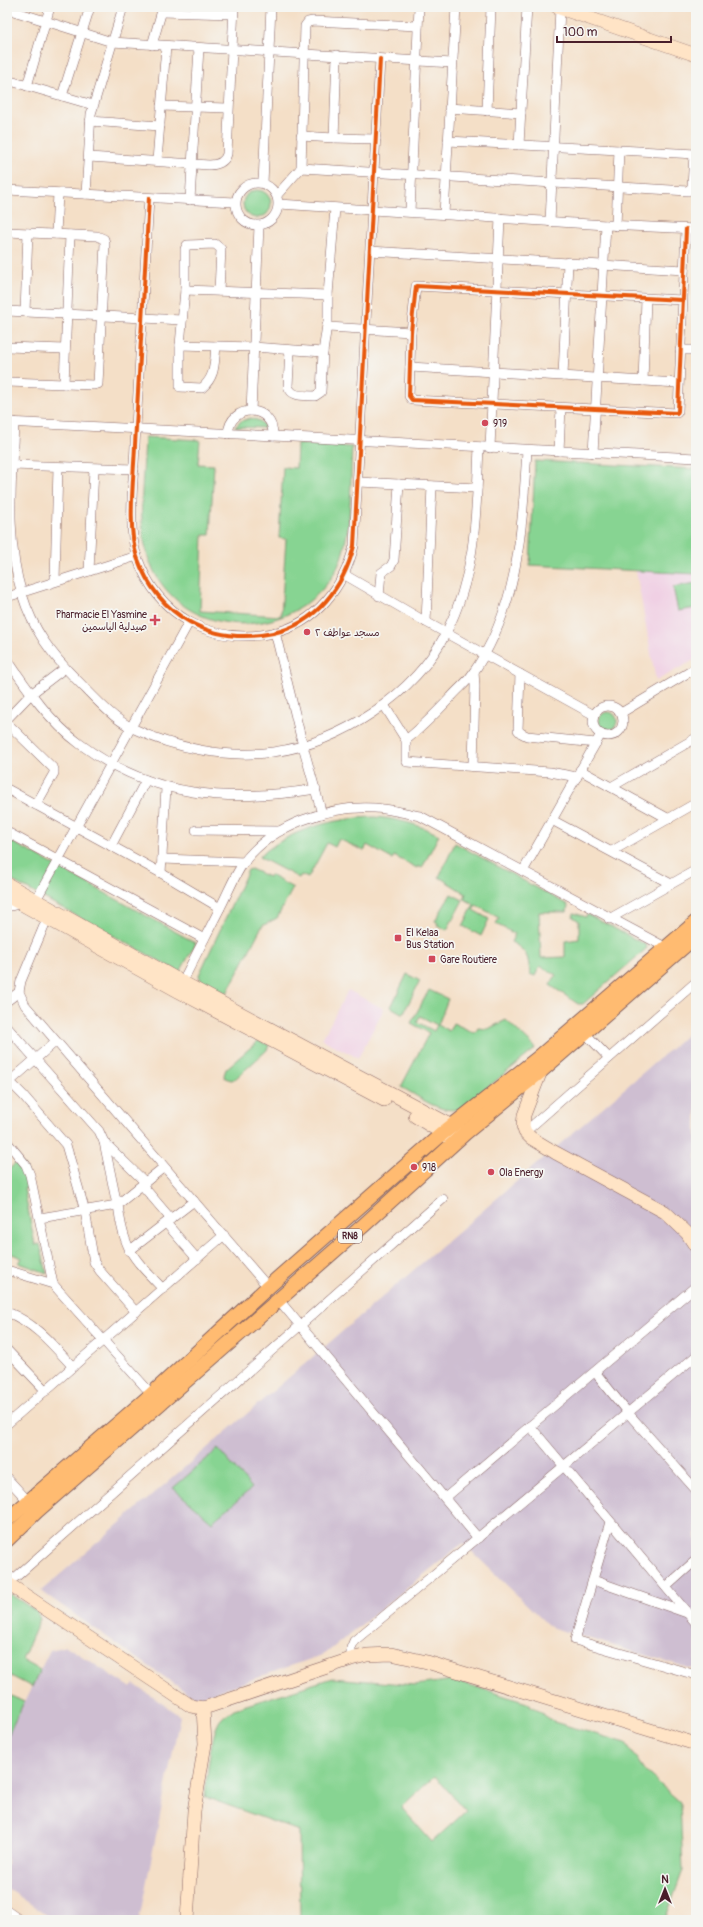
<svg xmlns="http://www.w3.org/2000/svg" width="703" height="1927" font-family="Pangolin,'Playpen Sans Arabic',sans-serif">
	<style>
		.built { fill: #f0d0e4 }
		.industrial { fill: #cebed1 }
		.green { fill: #87d492; stroke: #687a5e; fill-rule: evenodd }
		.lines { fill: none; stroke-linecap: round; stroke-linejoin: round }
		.street-casing { stroke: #866262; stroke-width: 10 }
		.secondary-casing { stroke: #866262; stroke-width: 14 }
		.primary-casing { stroke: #866262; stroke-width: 16 }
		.street { stroke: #fff; stroke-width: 9 }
		.secondary { stroke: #ffe4c6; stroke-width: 13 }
		.primary { stroke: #ffbb71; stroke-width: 14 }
		.cycleway-casing { stroke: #f6f6f2; stroke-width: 6 }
		.cycleway { stroke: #e8590c; stroke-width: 4 }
		.poi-dot { fill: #d1495b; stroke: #f6f6f2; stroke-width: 1.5 }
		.labels { text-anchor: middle; stroke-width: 3.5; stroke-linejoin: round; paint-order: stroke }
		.shield { fill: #f6f6f2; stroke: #7e6067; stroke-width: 1 }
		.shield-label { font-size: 9px; font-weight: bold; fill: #4a1f2b }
		.poi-label { font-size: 10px; fill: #4a1f2b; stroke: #f6f6f2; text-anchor: start }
	</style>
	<rect width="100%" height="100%" fill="#f6f6f2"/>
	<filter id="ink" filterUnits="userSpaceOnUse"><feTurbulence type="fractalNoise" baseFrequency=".025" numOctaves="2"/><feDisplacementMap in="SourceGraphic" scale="8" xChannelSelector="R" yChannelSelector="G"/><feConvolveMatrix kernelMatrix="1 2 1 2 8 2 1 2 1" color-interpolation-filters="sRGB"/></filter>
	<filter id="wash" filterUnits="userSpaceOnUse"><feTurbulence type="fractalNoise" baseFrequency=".012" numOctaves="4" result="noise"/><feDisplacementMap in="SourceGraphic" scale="16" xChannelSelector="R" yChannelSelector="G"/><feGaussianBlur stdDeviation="0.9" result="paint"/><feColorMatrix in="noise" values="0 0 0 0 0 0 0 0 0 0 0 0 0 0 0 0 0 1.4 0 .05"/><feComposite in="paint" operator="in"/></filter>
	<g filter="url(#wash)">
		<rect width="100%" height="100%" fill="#f4dfc7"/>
		<g class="built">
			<polygon points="636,571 696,574 696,659 656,681"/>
			<polygon points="348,990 384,1009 358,1058 322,1039"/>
		</g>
		<g class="industrial">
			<polygon points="696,1027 696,1670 550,1627 463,1543 325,1654 196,1699 41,1591"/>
			<polygon points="66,1646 130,1687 134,1684 180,1716 139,1920 54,1920 7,1888 7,1737 50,1650"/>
		</g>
		<g class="green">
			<circle cx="257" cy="204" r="14"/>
			<polygon points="251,418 260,421 266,428 235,427 241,421"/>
			<path d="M145,437L200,440L198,464L214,465L210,535H203L200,611L281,616L286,539L279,538L283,467L296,468L297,444L352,447C350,485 353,542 334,574C290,644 179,641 149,560C136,523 144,476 145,437Z"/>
			<polygon points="535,461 696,469 696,574 530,565"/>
			<polygon points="696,583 696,608 678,611 673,587"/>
			<circle cx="608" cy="721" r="9"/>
			<path d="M375,817C398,819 418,824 439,835L422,868L418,866L417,868L394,856L392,859L367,845L364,851L339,839L335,847L327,843L308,878L301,875L299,878L259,857C290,829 334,818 375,817Z"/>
			<polygon points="7,839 196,943 180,972 7,878"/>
			<path d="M455,843L568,905L567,912H539L541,958L565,957V941L579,939V921L573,917L574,913L586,917L587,914L646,945L647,948L583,1004H578L550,985L556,975L540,966L535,976L530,974C528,955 527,951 511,942L515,934L496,924L499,918L476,905L473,910L489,919L481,936L463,926L474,904L464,899L466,894L439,877Z"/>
			<polygon points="251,869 269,877 270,875 293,888 277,918 262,926 227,993 201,981 199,975 248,870"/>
			<polygon points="451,894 463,900 447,930 437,925 438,923 435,921"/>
			<polygon points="407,974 420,981 403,1014 391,1007"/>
			<path d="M429,990L448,999L438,1025L449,1031L453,1023L475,1033L478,1028L488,1029L506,1020L535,1047L534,1050L462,1108C441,1116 419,1096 401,1087L429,1033L411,1023ZM420,1016L437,1025L434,1031L417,1022Z"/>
			<polygon points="258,1041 269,1045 267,1050 235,1079 231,1080 225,1078 224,1075 226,1069"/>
			<polygon points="19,1160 26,1169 29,1188 24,1188 35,1245 40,1244 47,1273 19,1263 22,1258 7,1252 7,1171"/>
			<polygon points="218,1449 252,1488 212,1522 173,1488"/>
			<polygon points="7,1592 37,1612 40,1619 22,1660 40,1670 32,1687 7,1674"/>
			<path d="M332,1678L415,1685L454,1680L527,1703L554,1722L626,1743L644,1770L680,1802L683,1870L665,1920H300L299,1831L205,1797C207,1780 210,1730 222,1718C225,1715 230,1712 234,1709ZM435,1776L466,1811L432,1842L401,1807Z"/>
			<polygon points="7,1694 24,1702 7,1737"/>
		</g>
	</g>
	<g filter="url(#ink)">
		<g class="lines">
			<defs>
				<g id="street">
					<polyline points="7,9 112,42 452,63"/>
					<polyline points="162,12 233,14"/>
					<polyline points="152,45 163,7"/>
					<polyline points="337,55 334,138 376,139"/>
					<polyline points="7,80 93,105"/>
					<polyline points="27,86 50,7"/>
					<polyline points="62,96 90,7"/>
					<polyline points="161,106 228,108"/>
					<polyline points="449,108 521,113"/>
					<polyline points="487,111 491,7"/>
					<polyline points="90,121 160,126"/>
					<polyline points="301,136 334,138"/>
					<polyline points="448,141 696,154"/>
					<polyline points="519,145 527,7"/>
					<path d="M89,157L209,165C217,165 225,162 227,154L234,7"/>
					<polyline points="157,161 166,46"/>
					<polyline points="301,168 305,26 308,22 313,21 418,26"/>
					<circle cx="257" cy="204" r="21"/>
					<polyline points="263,183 271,7"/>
					<polyline points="7,190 235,202"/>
					<polyline points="86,194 91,114 123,7"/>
					<polyline points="277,195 301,168 688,191 692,187 694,154"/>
					<path d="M149,198C144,280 139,362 135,445C134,476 127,528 137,557C158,616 211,646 273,633C316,624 344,586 354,546L380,59"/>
					<polyline points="190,200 199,48"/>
					<polyline points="279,204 606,225 696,229"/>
					<polyline points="335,208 328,295 328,327 411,332"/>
					<polyline points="410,212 419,7"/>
					<polyline points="444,214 456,7"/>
					<polyline points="550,222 560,8"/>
					<polyline points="616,226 619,150"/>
					<polyline points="7,232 97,236 104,239 105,243 98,384 94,385 7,382"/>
					<polyline points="56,234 58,193"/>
					<polyline points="370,251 684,270"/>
					<polyline points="185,290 185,249 187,245 215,244 221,249 219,291"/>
					<polyline points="682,300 416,286 411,332 409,396 412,400 677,413 678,411 686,229"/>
					<polyline points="7,311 182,320"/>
					<polyline points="25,312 28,233"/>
					<polyline points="180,345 253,347 323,352 327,325"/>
					<path d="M216,346C214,363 216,376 202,388L180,387V345L185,290L328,295"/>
					<polyline points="7,347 65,349"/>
					<path d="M290,350L288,386C292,398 304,395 315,396L321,392L323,352"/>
					<polyline points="680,350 696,350"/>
					<polyline points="410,367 678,383"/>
					<polyline points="563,376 568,262"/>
					<polyline points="643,381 646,299"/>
					<polyline points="64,384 70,235"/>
					<polyline points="251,411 259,226"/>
					<polyline points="7,422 696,458"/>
					<path d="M14,422C12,479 5,539 22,594C33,630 51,654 77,680C94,697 111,717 132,728C174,748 227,759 273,752C341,743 415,694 446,633C477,572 476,513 479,447"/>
					<path d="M228,434C230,402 274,404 273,436"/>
					<polyline points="490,448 500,218"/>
					<polyline points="559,451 561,408"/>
					<polyline points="593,453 606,225"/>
					<polyline points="12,465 134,469"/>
					<polyline points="359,482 477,488"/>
					<polyline points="89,571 94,469"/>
					<polyline points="345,575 426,622 594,715"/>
					<polyline points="55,581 58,467"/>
					<polyline points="379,596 381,573 391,566 394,560 399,484"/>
					<polyline points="7,597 137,556"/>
					<polyline points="426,622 432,486"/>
					<polyline points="275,632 303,746 322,814"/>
					<path d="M7,659C27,689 50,722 80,744C153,798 229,803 316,789"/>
					<polyline points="520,674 518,730 521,733 527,736 596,743"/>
					<polyline points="384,705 406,740 406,759 407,762 550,772 577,777"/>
					<circle cx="608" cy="721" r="15"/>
					<polyline points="621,713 696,668"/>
					<polyline points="7,719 31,694 65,668"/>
					<polyline points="7,723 54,769 54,773 36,805"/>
					<path d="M406,740C424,726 437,712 452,696C458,689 466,683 471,676C519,609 522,529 527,450"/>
					<polyline points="473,766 475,686 474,672"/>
					<polyline points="580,770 669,819"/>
					<polyline points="611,787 696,738"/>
					<polyline points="7,789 161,873 220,908"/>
					<polyline points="552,820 671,884"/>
					<polyline points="196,830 280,831"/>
					<polyline points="7,832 204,939"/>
					<polyline points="111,846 146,780"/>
					<polyline points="612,851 696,803"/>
					<polyline points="162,859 245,862"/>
					<polyline points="523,871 601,734"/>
					<polyline points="161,873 166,788"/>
					<polyline points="36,900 189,622"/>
					<polyline points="7,907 23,903"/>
					<polyline points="49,914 21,981 19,992 25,1005 268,1287"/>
					<polyline points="609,919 696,870"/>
					<path d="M180,987C193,960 207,934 220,908C228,893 234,876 244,862C272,825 329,805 375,808C390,809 405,813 420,816L665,947"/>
					<polyline points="7,1001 19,992"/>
					<polyline points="7,1027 99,1131 104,1142 117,1205"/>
					<polyline points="582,1030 609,1058"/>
					<polyline points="7,1079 23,1095 66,1145 85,1211"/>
					<polyline points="7,1084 55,1042"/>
					<polyline points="525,1132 696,982"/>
					<polyline points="7,1142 26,1165 30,1175 53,1284"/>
					<polyline points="104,1142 145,1182"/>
					<polyline points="142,1185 171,1219"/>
					<path d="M118,1204C123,1249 132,1257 163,1289"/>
					<polyline points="85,1211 94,1262 100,1271 136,1312"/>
					<polyline points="40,1218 117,1205 164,1167"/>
					<polyline points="166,1223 197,1259"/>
					<polyline points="129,1251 194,1201"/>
					<polyline points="7,1270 53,1284 155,1398"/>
					<polyline points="278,1299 478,1538"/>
					<path d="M7,1312C35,1323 53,1345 73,1367"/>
					<polyline points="7,1350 46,1391"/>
					<polyline points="595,1372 628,1413 696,1490"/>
					<polyline points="7,1424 224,1235"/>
					<polyline points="530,1426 696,1623"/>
					<polyline points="7,1478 28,1501"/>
					<polyline points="445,1498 696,1286"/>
					<polyline points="610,1522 575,1640 696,1675"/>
					<polyline points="593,1580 687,1613"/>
					<polyline points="7,1582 17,1576 443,1199"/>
					<polyline points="666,1587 696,1560"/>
					<polyline points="351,1659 351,1648 354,1641 696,1356"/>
					<polyline points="7,1911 20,1920"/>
				</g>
				<g id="secondary">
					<polyline points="557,7 696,55"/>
					<polyline points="7,884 182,982 460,1130"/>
					<polyline points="7,896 178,991 384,1100"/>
					<polyline points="541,1069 541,1071 524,1115 523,1126 525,1132 531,1138 556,1153 665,1212 687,1233 696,1247"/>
					<polyline points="415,1116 455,1141"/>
					<polyline points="7,1583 191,1706 203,1708 210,1706 351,1659 367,1655 391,1654 427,1662 696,1744"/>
					<polyline points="187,1920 194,1811 205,1744 203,1708"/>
				</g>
				<g id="primary">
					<polyline points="7,1520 152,1394 268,1287 443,1133 538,1058 696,922"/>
					<polyline points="7,1540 37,1511 364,1225 465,1133 541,1071 696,936"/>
				</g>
			</defs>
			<use href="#street" class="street-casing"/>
			<use href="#secondary" class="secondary-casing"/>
			<use href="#primary" class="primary-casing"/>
			<use href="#street" class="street"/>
			<use href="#secondary" class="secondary"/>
			<use href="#primary" class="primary"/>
			<defs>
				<g id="cycleway">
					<path d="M149,198C144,280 139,362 135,445C134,476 127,528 137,557C158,616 211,646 273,633C316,624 344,586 354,546L380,59"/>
					<polyline points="682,300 416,286 411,332 409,396 412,400 677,413 678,411 686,229"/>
				</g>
			</defs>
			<use href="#cycleway" class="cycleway-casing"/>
			<use href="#cycleway" class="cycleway"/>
		</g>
	</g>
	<g class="poi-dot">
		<circle cx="485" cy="423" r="4"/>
		<path d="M153 614h4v4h4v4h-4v4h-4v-4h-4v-4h4z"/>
		<circle cx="307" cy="632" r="4"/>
		<rect x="394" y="934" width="8" height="8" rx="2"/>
		<rect x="428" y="955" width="8" height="8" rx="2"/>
		<circle cx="414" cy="1167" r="4"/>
		<circle cx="491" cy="1172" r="4"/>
	</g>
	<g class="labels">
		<rect class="shield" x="338" y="1229" width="24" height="14" rx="3"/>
		<g class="shield-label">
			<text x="350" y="1239">RN8</text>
		</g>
		<g class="poi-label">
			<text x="493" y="427">919</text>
			<text x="147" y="618" text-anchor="end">Pharmacie El Yasmine<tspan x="147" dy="12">صيدلية الياسمين</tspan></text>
			<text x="315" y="636">مسجد عواطف ٢</text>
			<text x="406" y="936">El Kelaa<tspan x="406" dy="12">Bus Station</tspan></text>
			<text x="440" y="963">Gare Routiere</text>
			<text x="422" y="1171">918</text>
			<text x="499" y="1176">Ola Energy</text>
		</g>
	</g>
	<rect width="703" height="1927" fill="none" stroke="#f6f6f2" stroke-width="24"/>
	<g transform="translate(665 1889)" stroke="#f6f6f2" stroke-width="3" paint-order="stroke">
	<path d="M0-3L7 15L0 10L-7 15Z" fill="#4a1f2b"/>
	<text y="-6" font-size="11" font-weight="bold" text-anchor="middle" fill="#4a1f2b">N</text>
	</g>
	<path d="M557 36v6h114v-6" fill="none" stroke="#4a1f2b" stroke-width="2"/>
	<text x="563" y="36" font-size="12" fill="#4a1f2b" stroke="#f6f6f2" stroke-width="3" paint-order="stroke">100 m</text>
</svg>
